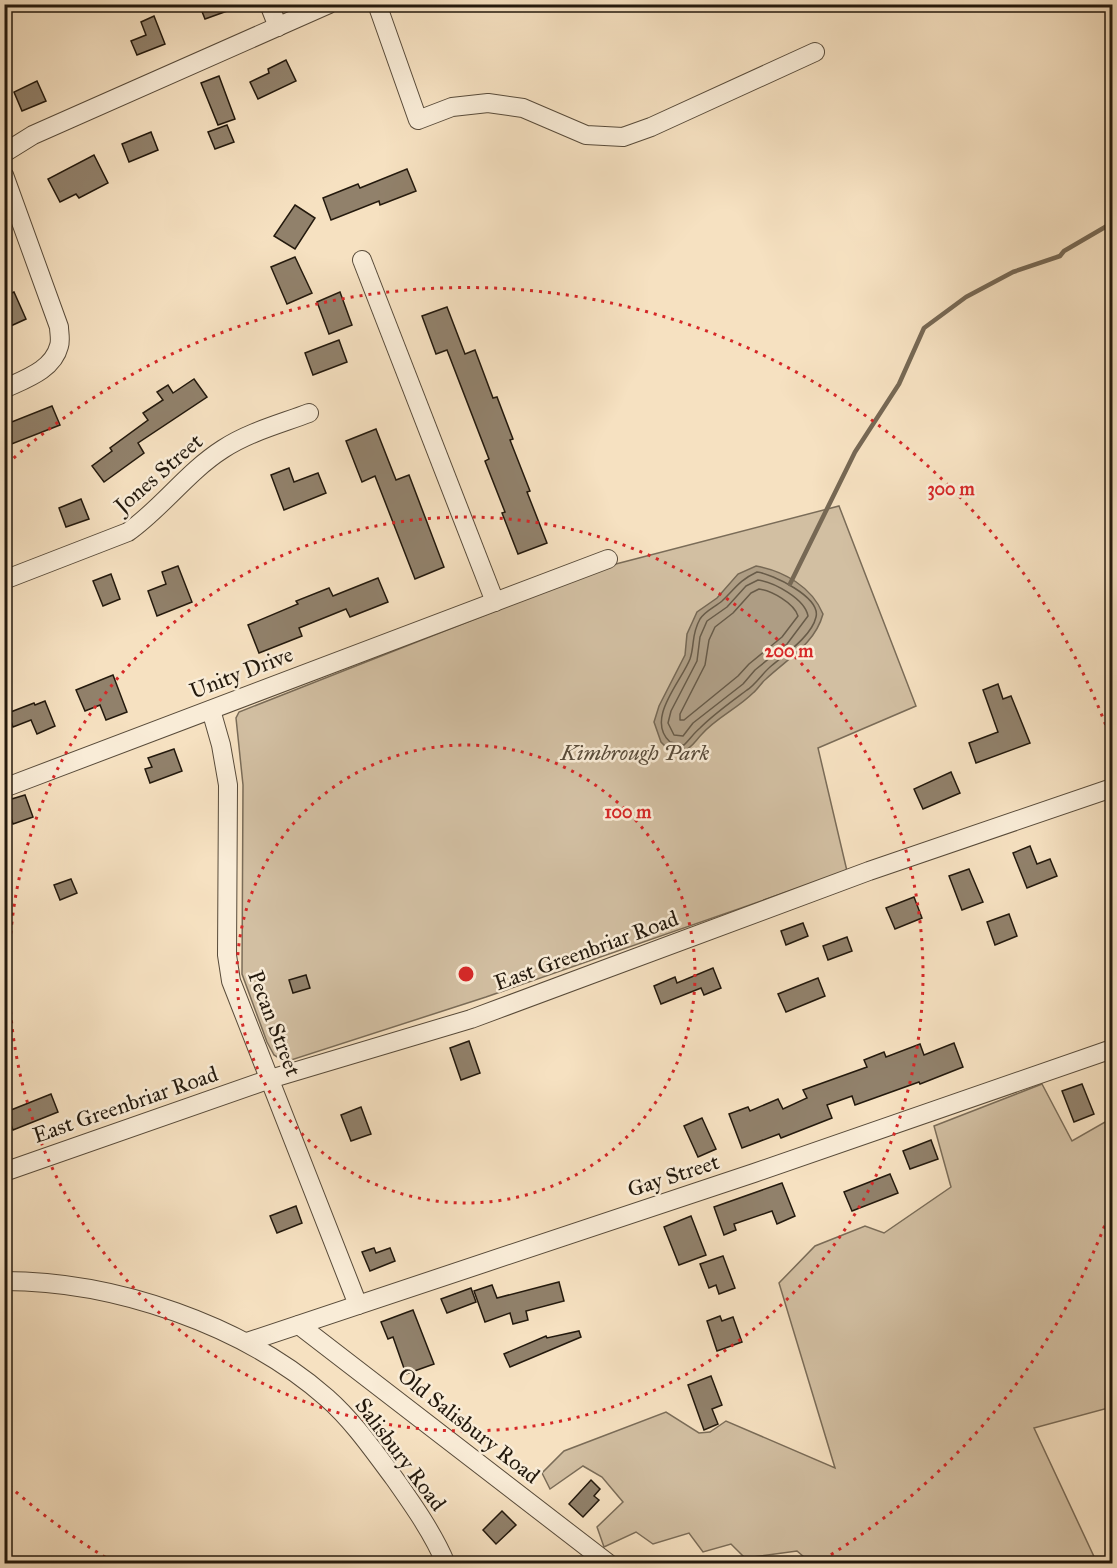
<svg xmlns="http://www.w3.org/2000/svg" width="1117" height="1568" font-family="'IM FELL Great Primer',serif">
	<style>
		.green { fill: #d2bfa2; stroke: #7a6c58; stroke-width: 1.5 }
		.water { fill: #ae9d84; stroke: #766854; stroke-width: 1.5 }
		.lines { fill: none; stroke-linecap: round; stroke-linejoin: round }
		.shore { stroke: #685b48; stroke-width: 1.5 }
		.stream { stroke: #766854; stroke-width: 4.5 }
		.building { fill: #91816b; stroke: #23190d; stroke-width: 1.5 }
		.minor-casing { stroke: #584b3a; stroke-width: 20 }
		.minor { stroke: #f9ecd7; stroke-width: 18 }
		.ring { fill: none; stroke: #d62828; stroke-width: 3; stroke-dasharray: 3 6 }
		.labels { text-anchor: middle; stroke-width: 5; stroke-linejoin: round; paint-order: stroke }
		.street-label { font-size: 22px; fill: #23190d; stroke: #f9ecd7 }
		.park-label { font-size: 22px; font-style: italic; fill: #584b3a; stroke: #f9ecd7 }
		.centre { fill: #d62828; stroke: #f9ecd7; stroke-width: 3 }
		.ring-label { font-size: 18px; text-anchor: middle; font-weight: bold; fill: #d62828; stroke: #f9ecd7; stroke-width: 5; stroke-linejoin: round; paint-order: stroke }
	</style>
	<rect width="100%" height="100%" fill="#f6e1c1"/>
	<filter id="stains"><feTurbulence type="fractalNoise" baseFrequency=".00333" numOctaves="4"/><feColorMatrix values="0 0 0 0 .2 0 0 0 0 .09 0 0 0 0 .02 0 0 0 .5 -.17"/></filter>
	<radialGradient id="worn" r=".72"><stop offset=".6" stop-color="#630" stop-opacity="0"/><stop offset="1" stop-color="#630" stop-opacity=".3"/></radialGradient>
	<g class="green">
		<polygon points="839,506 916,706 818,748 847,871 486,997 285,1062 274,1055 267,1042 242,974 243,785 236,718 239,712 612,565"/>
		<polygon points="1042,1084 1072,1141 1112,1118 1112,1407 1034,1428 1097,1563 811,1563 797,1551 745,1558 731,1544 703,1552 689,1533 653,1544 636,1532 604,1547 597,1527 623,1502 602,1477 583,1466 550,1489 542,1473 564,1451 666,1412 699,1433 710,1432 726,1421 835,1468 779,1283 815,1246 865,1226 884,1233 951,1187 934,1126"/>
	</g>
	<path class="water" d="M756,566C784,571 812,587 823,614C815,644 787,659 766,679C761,683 758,689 753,693C738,708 716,718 702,734C695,741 692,748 682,752L667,748L661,742L654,722L659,706L685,655L687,634L697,612L717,598L738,574Z"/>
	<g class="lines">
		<g class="shore">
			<path d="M757,572C772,574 821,597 816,617C812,636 784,655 770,667C762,674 755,685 747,690C731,702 714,714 700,728C694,733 690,739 684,745L670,742C645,719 681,682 690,659C695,644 691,635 700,619C705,611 715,607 722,601C736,588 738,581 757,572Z"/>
			<path d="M758,580C774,582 805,599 808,616L787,644L755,670L743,684L693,723L683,736L674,735L668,723L671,711L697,661L700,637L707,621L727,607L746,586Z"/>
			<path d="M759,589C772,591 794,603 798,616L782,637L749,664L738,676L684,720H680V714L705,665L709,640L715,627L733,613L751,593Z"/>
		</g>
		<polyline class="stream" points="790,584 855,452 899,384 924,328 966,297 1013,272 1060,256 1064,251 1112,223"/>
	</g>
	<g class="building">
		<polygon points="199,4 240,4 241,6 205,19"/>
		<polygon points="154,16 165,44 137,55 131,41 146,35 141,22"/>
		<polygon points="286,60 296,81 258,99 250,82 269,73 268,69"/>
		<polygon points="219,76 235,119 218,125 201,83"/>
		<polygon points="37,81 46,101 22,111 14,92"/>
		<polygon points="227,125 234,142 215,149 208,132"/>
		<polygon points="151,132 158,150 129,162 122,144"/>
		<polygon points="94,155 108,183 79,198 76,194 60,202 48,179"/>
		<polygon points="407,169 416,191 380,205 379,201 331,220 323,198 358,184 360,188"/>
		<polygon points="295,205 315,218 295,249 274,236"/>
		<polygon points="295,257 312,293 287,304 271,267"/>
		<polygon points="14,292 26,319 4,329 4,296"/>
		<polygon points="340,292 352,325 329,334 317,302"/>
		<polygon points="447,307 465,354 475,350 493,398 497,397 513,439 510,440 530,491 527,492 547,543 518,554 502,513 505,512 485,461 489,459 447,350 436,354 422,316"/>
		<polygon points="339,340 347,362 313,375 305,353"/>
		<polygon points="194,379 207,397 138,443 144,453 104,482 92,466 112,451 110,448 148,420 143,413 163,400 157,392 168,385 173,393"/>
		<polygon points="52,406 60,425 4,447 4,425"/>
		<polygon points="376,429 396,480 409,475 444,567 415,579 375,476 362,482 346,441"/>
		<polygon points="289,468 294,482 318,473 326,493 284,510 271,475"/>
		<polygon points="81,499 89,519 66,527 59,508"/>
		<polygon points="178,566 192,602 157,616 148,591 166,584 162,572"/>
		<polygon points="111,574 120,599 103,606 93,581"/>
		<polygon points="378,578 388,602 350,617 346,609 299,628 302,636 259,653 248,625 298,604 296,601 329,588 333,596"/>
		<polygon points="113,675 127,712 106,720 100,705 85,711 76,690"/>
		<polygon points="998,684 1003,699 1011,696 1030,743 976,763 969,743 998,732 983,690"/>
		<polygon points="45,701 55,726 37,734 31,720 13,727 8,713 34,703 35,705"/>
		<polygon points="174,749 182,771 150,783 145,769 152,767 148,758"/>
		<polygon points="951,772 960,793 923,809 914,789"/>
		<polygon points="25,795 33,817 13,824 5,801"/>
		<polygon points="1030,846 1037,864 1050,859 1057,876 1027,888 1013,853"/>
		<polygon points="969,869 983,902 962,910 949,876"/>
		<polygon points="71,879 77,893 60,900 54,885"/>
		<polygon points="914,897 922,918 895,929 886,908"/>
		<polygon points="1009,914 1017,936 995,945 987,922"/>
		<polygon points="803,923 808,936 786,945 781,931"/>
		<polygon points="847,937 852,951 828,960 823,946"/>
		<polygon points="713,968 721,988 704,995 701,988 661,1004 654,986 675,977 677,983"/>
		<polygon points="306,975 310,988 293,993 289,980"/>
		<polygon points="818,978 825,996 786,1012 778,994"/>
		<polygon points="469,1041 480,1073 461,1080 450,1048"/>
		<polygon points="954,1043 963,1067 920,1084 919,1082 855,1105 852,1096 827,1105 832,1118 781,1138 779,1134 742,1148 729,1114 748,1107 750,1111 778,1099 783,1109 807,1098 803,1090 867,1067 864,1060 884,1052 886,1057 920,1044 924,1055"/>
		<polygon points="1082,1084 1094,1114 1074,1122 1062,1091"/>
		<polygon points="51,1094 58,1112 13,1130 6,1112"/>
		<polygon points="361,1107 371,1134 351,1141 341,1115"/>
		<polygon points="702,1118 716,1149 698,1157 684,1126"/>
		<polygon points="931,1140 938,1159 910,1169 903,1151"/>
		<polygon points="890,1174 898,1193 852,1211 844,1192"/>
		<polygon points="782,1183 795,1216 777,1224 772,1211 734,1224 736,1230 724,1235 714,1207"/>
		<polygon points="296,1206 302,1223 277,1233 270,1216"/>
		<polygon points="691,1216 706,1255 679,1265 664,1227"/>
		<polygon points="374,1248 376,1253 390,1248 395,1261 370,1271 362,1252"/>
		<polygon points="723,1256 735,1288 719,1294 716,1285 709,1288 700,1264"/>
		<polygon points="559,1282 564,1301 526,1311 528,1320 513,1324 510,1313 485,1322 474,1291 492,1285 497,1298"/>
		<polygon points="471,1288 476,1302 447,1313 441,1299"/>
		<polygon points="413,1310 434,1364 406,1374 393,1337 388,1339 381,1322"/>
		<polygon points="720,1316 722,1321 733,1317 742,1342 717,1351 707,1321"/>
		<polygon points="579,1331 581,1337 510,1367 504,1354 546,1336 547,1338"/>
		<polygon points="711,1376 722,1405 712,1409 718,1424 704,1430 688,1385"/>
		<polygon points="591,1480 600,1489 594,1496 599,1500 583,1517 569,1504"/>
		<polygon points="502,1511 516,1525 496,1544 483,1530"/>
	</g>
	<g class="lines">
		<defs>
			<g id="minor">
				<polyline points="269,4 278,27"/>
				<polyline points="377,4 418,120 452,107 488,103 523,108 586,135 623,137 651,127 815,52"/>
				<polyline points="4,153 33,135 329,4"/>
				<path d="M4,175L59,327C59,332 61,340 59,346C53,370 25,379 4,389"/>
				<polyline points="362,260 495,602"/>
				<path d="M4,580L128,532C162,508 187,472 223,449C249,432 280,424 309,413"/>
				<polyline points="211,710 221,745 228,785 227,955 231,981 358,1305"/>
				<polyline points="4,788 608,559"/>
				<polyline points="4,1172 270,1079 471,1019 869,871 1112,788"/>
				<path d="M4,1281C115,1281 244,1325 327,1398C353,1421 373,1450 394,1478C413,1505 433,1533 446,1564"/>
				<polyline points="299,1325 609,1564"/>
				<polyline points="247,1342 754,1173 1112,1049"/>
			</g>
		</defs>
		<use href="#minor" class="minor-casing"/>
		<use href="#minor" class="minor"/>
	</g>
	<g class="ring">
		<circle cx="466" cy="974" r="229"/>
		<circle cx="466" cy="974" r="457"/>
		<path d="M1111 1209A686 686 0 0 1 819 1562M113 1562A686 686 0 0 1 7 1484M7 464A686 686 0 0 1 1111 739"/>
	</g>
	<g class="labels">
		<g class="street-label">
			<text transform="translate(158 473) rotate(-41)" y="8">Jones Street</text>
			<text transform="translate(241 672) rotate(-21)" y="8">Unity Drive</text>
			<text transform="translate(586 950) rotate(-20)" y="8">East Greenbriar Road</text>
			<text transform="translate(275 1023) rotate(69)" y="8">Pecan Street</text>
			<text transform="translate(125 1104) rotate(-19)" y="8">East Greenbriar Road</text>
			<text transform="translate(673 1175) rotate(-18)" y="8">Gay Street</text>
			<text transform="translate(469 1425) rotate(38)" y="8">Old Salisbury Road</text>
			<text transform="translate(401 1454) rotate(53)" y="8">Salisbury Road</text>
		</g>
		<g class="park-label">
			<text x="635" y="760">Kimbrough Park</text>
		</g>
	</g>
	<circle cx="466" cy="974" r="9" class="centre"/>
	<g class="ring-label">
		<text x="951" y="495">300 m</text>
		<text x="789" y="657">200 m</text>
		<text x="628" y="818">100 m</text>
	</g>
	<rect width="1117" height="1568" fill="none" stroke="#f6e1c1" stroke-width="24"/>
	<rect x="6" y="6" width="1105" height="1556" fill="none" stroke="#23190d" stroke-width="3"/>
	<rect x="12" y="12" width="1093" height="1544" fill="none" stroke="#23190d" stroke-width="1.5"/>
	<rect width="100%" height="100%" filter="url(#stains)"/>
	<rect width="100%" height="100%" fill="url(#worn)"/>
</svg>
